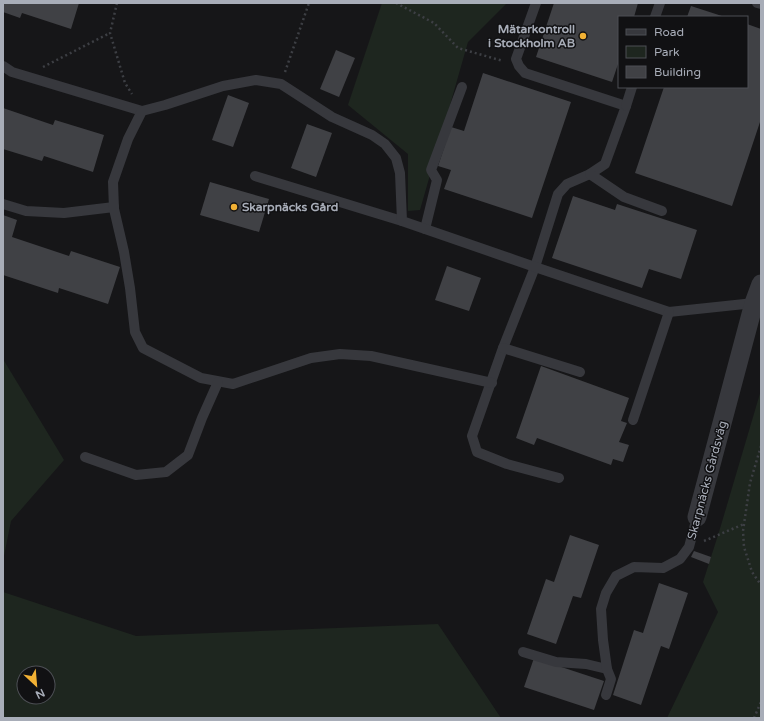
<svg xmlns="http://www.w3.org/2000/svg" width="764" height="721" font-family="'Varela Round',sans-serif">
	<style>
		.green { fill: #1e261f; fill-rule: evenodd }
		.building { fill: #404145 }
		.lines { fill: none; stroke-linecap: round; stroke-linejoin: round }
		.path { stroke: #3d3f44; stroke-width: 2.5; stroke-dasharray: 2 3; stroke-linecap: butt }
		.lane { stroke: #37383d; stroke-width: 10 }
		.street { stroke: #37383d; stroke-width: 19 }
		.poi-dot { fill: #f2b134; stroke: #111113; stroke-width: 1.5 }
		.labels { text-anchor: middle; stroke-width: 3; stroke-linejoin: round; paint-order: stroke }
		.poi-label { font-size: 12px; font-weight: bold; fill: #a8adb8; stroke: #111113; text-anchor: end }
		.street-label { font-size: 12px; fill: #a8adb8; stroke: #111113 }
	</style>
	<rect width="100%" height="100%" fill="#161618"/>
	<g class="green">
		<polygon points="382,3 507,3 468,42 420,210 408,211 408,154 348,105"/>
		<polygon points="3,359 64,460 11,521 3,561"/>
		<polygon points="761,390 761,718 667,718 718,612 703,582 719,532"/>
		<path d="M3,592L136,636L438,624L501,718H3ZM24,673H48V697H24Z"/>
	</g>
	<g class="building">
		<polygon points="3,3 79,3 71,29 22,13 20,18 3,12"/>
		<polygon points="554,3 638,3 634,17 619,17 619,61 612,82 536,57"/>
		<polygon points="691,6 725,17 687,17"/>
		<polygon points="747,24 761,29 761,119 732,206 635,173 664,87 747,87"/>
		<polygon points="336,50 355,58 339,97 320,89"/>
		<polygon points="483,73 571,102 532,218 444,189 451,170 438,166 451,127 464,131"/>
		<polygon points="228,95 249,103 233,147 212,140"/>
		<polygon points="3,108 53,125 55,120 104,135 93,172 44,156 42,161 3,149"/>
		<polygon points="307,124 332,133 316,177 291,168"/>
		<polygon points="210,182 269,199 259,232 200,215"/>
		<polygon points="573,196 615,210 617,204 697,230 681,279 649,269 642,288 552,258"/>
		<polygon points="3,215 17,220 12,237 69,256 71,251 120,267 108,304 59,288 58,293 3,275"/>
		<polygon points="447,266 481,278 469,311 435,300"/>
		<polygon points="541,366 629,398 621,421 627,423 619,442 629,445 623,462 613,459 611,465 537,438 534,445 516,438"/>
		<polygon points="570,535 599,545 581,598 573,596 556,644 527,634 546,579 554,582"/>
		<polygon points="694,551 711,557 709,564 691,557"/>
		<polygon points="659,583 688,593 669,649 661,646 641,705 613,695 634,630 643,633"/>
		<polygon points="534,658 604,681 594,710 524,687"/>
	</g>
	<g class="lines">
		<g class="path">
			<polyline points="117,3 110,33 125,83 132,94"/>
			<polyline points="396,3 434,23 458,48 503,61"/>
			<polyline points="43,67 110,33"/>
			<polyline points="285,72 309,3"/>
			<polyline points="761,446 750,483 743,531 744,547 752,572 761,585"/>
			<polyline points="704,541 744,524"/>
			<polyline points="754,718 761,702"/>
		</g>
		<g class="lane">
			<polyline points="536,3 516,59 519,66 525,73 626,106 605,164 590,174 567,184 558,194 535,267 503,348 472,436 477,452 507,464 559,478"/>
			<polyline points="757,3 761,4"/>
			<polyline points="655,17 660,3"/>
			<polyline points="3,66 12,72 142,111"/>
			<polyline points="626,106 632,87"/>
			<polyline points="590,174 624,197 662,211"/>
			<polyline points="255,176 402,221"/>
			<polyline points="3,204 26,211 64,213 114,207"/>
			<polyline points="425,229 437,180 431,170 462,87"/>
			<polyline points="503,348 580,372"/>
			<polyline points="492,383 371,356 340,354 311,358 233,384 201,378 143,348 135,332 130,288 124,252 114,209 113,182 128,139 142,111 165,105 223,86 256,80 281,84 332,117 372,135 385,144 396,158 400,173 402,221 535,267 669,312 754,303 757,305"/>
			<polyline points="633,420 669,312"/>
			<polyline points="85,457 136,475 166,472 188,455 202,418 218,382"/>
			<polyline points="523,652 556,662 586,664 607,669"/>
			<polyline points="606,695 611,679 607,669 603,640 601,609 606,593 616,576 634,567 663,568 680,559 689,547 697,517"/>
		</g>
		<polyline class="street" points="697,517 754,303 761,284"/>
	</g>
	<g class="poi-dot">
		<circle cx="583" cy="36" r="4"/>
		<circle cx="234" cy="207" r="4"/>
	</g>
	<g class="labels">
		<g class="poi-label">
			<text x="575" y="33">Mätarkontroll<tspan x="575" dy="14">i Stockholm AB</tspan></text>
			<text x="242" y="211" text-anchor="start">Skarpnäcks Gård</text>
		</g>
		<g class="street-label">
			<text transform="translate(707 480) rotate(-75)" y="4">Skarpnäcks Gårdsväg</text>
		</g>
	</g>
	<rect width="764" height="721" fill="none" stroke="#a8adb8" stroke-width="8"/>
	<rect x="618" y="16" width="130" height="72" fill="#111113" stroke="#4d4f55"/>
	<rect x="626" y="29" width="20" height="6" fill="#37383d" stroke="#4d4f55"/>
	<text x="654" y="36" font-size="12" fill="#a8adb8">Road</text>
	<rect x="626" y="46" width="20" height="12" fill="#1e261f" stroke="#4d4f55"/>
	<text x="654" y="56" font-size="12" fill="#a8adb8">Park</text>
	<rect x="626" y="66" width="20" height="12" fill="#404145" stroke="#4d4f55"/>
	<text x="654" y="76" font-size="12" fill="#a8adb8">Building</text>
	<g transform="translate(36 685) rotate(154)"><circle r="19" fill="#111113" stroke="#4d4f55"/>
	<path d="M0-3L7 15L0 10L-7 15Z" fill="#f2b134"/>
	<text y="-6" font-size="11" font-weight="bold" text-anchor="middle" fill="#a8adb8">N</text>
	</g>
</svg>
